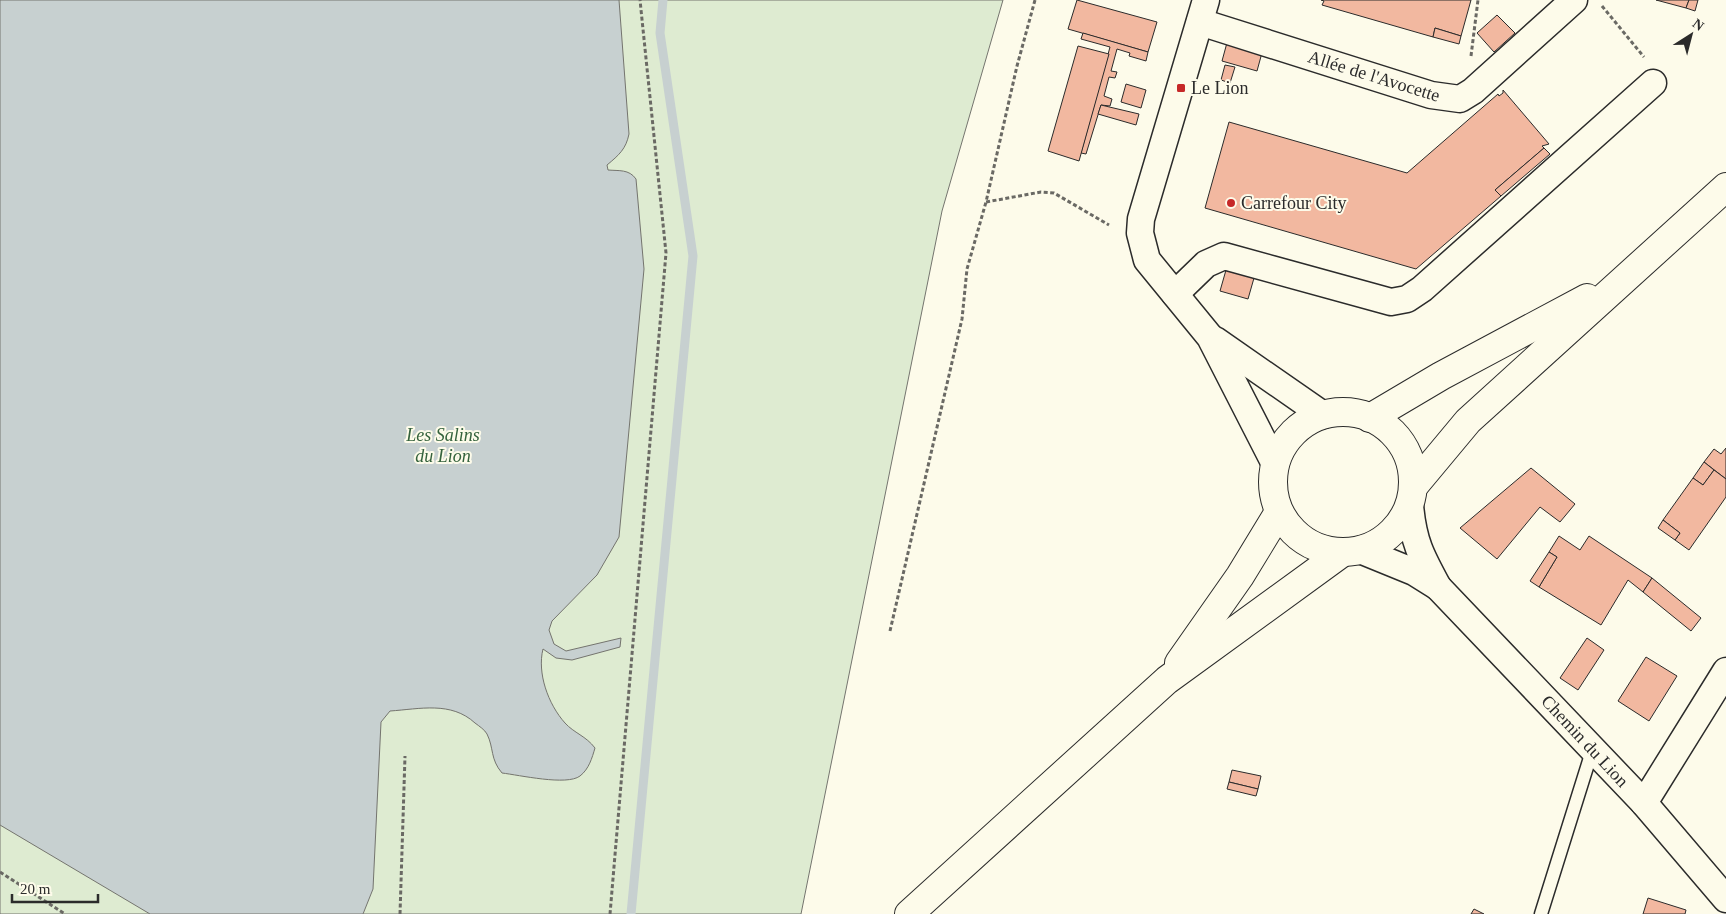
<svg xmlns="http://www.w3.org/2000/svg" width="1726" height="914" font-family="Georgia,serif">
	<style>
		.green { fill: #deebd1; stroke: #74746e }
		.water { fill: #c7d0d0; stroke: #74746e }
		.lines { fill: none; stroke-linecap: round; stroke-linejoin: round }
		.stream { stroke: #c7d0d0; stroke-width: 9 }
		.building { fill: #f2b8a0; stroke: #2b2b2b }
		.service-casing { stroke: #2b2b2b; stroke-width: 15 }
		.minor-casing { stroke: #2b2b2b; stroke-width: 29 }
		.primary-casing { stroke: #2b2b2b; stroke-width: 30 }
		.path { stroke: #6a6964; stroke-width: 3; stroke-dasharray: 4 2.5; stroke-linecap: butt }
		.service { stroke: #fdfbea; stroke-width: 12 }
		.minor { stroke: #fdfbea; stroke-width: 26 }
		.primary { stroke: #fdfbea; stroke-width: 28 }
		.poi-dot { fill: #c62828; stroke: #fdfbea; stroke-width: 2 }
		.labels { text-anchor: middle; stroke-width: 4; stroke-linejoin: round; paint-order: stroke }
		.street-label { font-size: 18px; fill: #2b2b2b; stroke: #fdfbea }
		.poi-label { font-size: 18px; fill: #2b2b2b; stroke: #fdfbea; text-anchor: start }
		.park-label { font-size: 18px; font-style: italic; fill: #34623c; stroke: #fdfbea }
	</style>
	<rect width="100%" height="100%" fill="#fdfbea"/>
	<polygon class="green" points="0,0 1003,0 942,211 801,914 0,914"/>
	<path class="water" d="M0,0H619L629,134C626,149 619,155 607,165L608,170C619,171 629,169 636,179L644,269L619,537L597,575L552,621L549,630L554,644L566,651L621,638L620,647L572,660L556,658L543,649C537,673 548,704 565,723C574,733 586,736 595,748C592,758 589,769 580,776C567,786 519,775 502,773C490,759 494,748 487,734C485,730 479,726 475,723C451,701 420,709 390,711L381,722L373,889L363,914H150L0,825Z"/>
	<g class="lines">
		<polyline class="stream" points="631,914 693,256 660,33 663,0"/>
	</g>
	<g class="building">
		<polygon points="1077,0 1157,22 1148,52 1068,29"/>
		<polygon points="1321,0 1471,0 1461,36 1435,28 1433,37 1322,5 1324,1"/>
		<polygon points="1656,0 1689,0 1686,8"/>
		<polygon points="1689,0 1698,0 1695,11 1686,8"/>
		<polygon points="1497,15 1515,33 1494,52 1477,33"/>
		<polygon points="1435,28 1461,36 1459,44 1433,37"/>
		<polygon points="1083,33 1148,52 1146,61 1129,56 1130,53 1117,49 1111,71 1117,72 1115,78 1109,77 1104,96 1112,99 1110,106 1101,105 1086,154 1081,153 1110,47 1081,39"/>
		<polygon points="1228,39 1263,49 1257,71 1222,61"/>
		<polygon points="1078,46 1109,54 1079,161 1048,151"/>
		<polygon points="1225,65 1235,67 1230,83 1221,80"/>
		<polygon points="1126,84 1146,90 1141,108 1121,102"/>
		<polygon points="1503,90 1549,144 1542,146 1544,148 1495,190 1501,196 1416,269 1205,208 1229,122 1407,173 1498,94 1499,96 1503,93"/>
		<polygon points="1101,105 1139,114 1136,125 1098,114"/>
		<polygon points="1544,148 1550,154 1501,196 1495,190"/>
		<polygon points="1226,270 1254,278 1248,299 1220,291"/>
		<polygon points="1726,448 1726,479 1704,462 1714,449 1721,454"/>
		<polygon points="1704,462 1714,470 1703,485 1693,478"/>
		<polygon points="1531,468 1575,504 1560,522 1540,507 1497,559 1460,528"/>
		<polygon points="1714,470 1726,479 1726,497 1689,550 1675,540 1680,533 1663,520 1693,478 1703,485"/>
		<polygon points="1663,520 1680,533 1675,540 1658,528"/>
		<polygon points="1559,536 1580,550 1589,536 1652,578 1643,592 1628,580 1601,625 1539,587 1557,557 1549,552"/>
		<polygon points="1549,552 1557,557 1539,587 1530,581"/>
		<polygon points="1652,578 1701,618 1691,631 1643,592"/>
		<polygon points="1587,638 1604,650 1578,690 1560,678"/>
		<polygon points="1646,657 1677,676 1649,721 1618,701"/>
		<polygon points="1232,770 1261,776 1258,789 1229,782"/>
		<polygon points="1229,782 1258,789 1256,796 1227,789"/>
		<polygon points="1648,898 1686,910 1685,914 1643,914"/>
		<polygon points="1474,909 1484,914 1471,914"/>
	</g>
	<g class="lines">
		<defs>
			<polyline id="service" points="1541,914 1593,748"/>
			<g id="minor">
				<polyline points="1206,0 1141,219 1140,233 1147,260 1210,337 1275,464"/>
				<polyline points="1200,22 1431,95 1460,99 1473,91 1574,0"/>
				<polyline points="1175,294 1206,264 1224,256 1391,302 1407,299 1422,289 1653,83"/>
				<polyline points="1215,340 1323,415"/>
				<path d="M1360,550L1414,572L1438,587C1421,556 1413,541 1410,505"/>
				<polyline points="1438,587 1644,803 1726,899"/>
				<polyline points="1644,803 1726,671"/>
			</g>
			<g id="primary">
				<circle cx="1343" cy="482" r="70"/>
				<polyline points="1370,418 1441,376 1587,298"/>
				<polyline points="1413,487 1468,421 1726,187"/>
				<polyline points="1179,663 1240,576 1279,512"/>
				<polyline points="909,914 1167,680 1343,552"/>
			</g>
		</defs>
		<use href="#service" class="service-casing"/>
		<use href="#minor" class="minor-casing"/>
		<use href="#primary" class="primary-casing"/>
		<g class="path">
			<polyline points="1035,0 1017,66 986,202 1041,192 1054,193 1109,225"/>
			<polyline points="1602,6 1644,57"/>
			<polyline points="1471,56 1478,0"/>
			<polyline points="890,631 962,319 967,269 986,202"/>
			<polyline points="0,872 65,914"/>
			<polyline points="400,914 405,756"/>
			<polyline points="610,914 666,253 640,0"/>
		</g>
		<use href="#service" class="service"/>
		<use href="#minor" class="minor"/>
		<use href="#primary" class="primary"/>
	</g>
	<g class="poi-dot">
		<rect x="1176" y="83" width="10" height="10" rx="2.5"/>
		<circle cx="1231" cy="203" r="5"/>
	</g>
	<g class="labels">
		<g class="street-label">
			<text transform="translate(1374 76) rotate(17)" y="6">Allée de l'Avocette</text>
			<text transform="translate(1585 741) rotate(47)" y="6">Chemin du Lion</text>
		</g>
		<g class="poi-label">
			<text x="1191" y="94">Le Lion</text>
			<text x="1241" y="209">Carrefour City</text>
		</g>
		<g class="park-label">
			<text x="443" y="441">Les Salins<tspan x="443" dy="21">du Lion</tspan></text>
		</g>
	</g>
	<g transform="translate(1691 35) rotate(36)" stroke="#fdfbea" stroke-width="4" paint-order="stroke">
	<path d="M0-4L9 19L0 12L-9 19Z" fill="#2b2b2b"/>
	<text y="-8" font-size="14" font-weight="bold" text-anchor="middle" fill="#2b2b2b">N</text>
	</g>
	<path d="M12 894v8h86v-8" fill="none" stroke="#2b2b2b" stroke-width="2.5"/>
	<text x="20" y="894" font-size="15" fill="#2b2b2b" stroke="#fdfbea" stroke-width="4" paint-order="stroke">20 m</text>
</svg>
